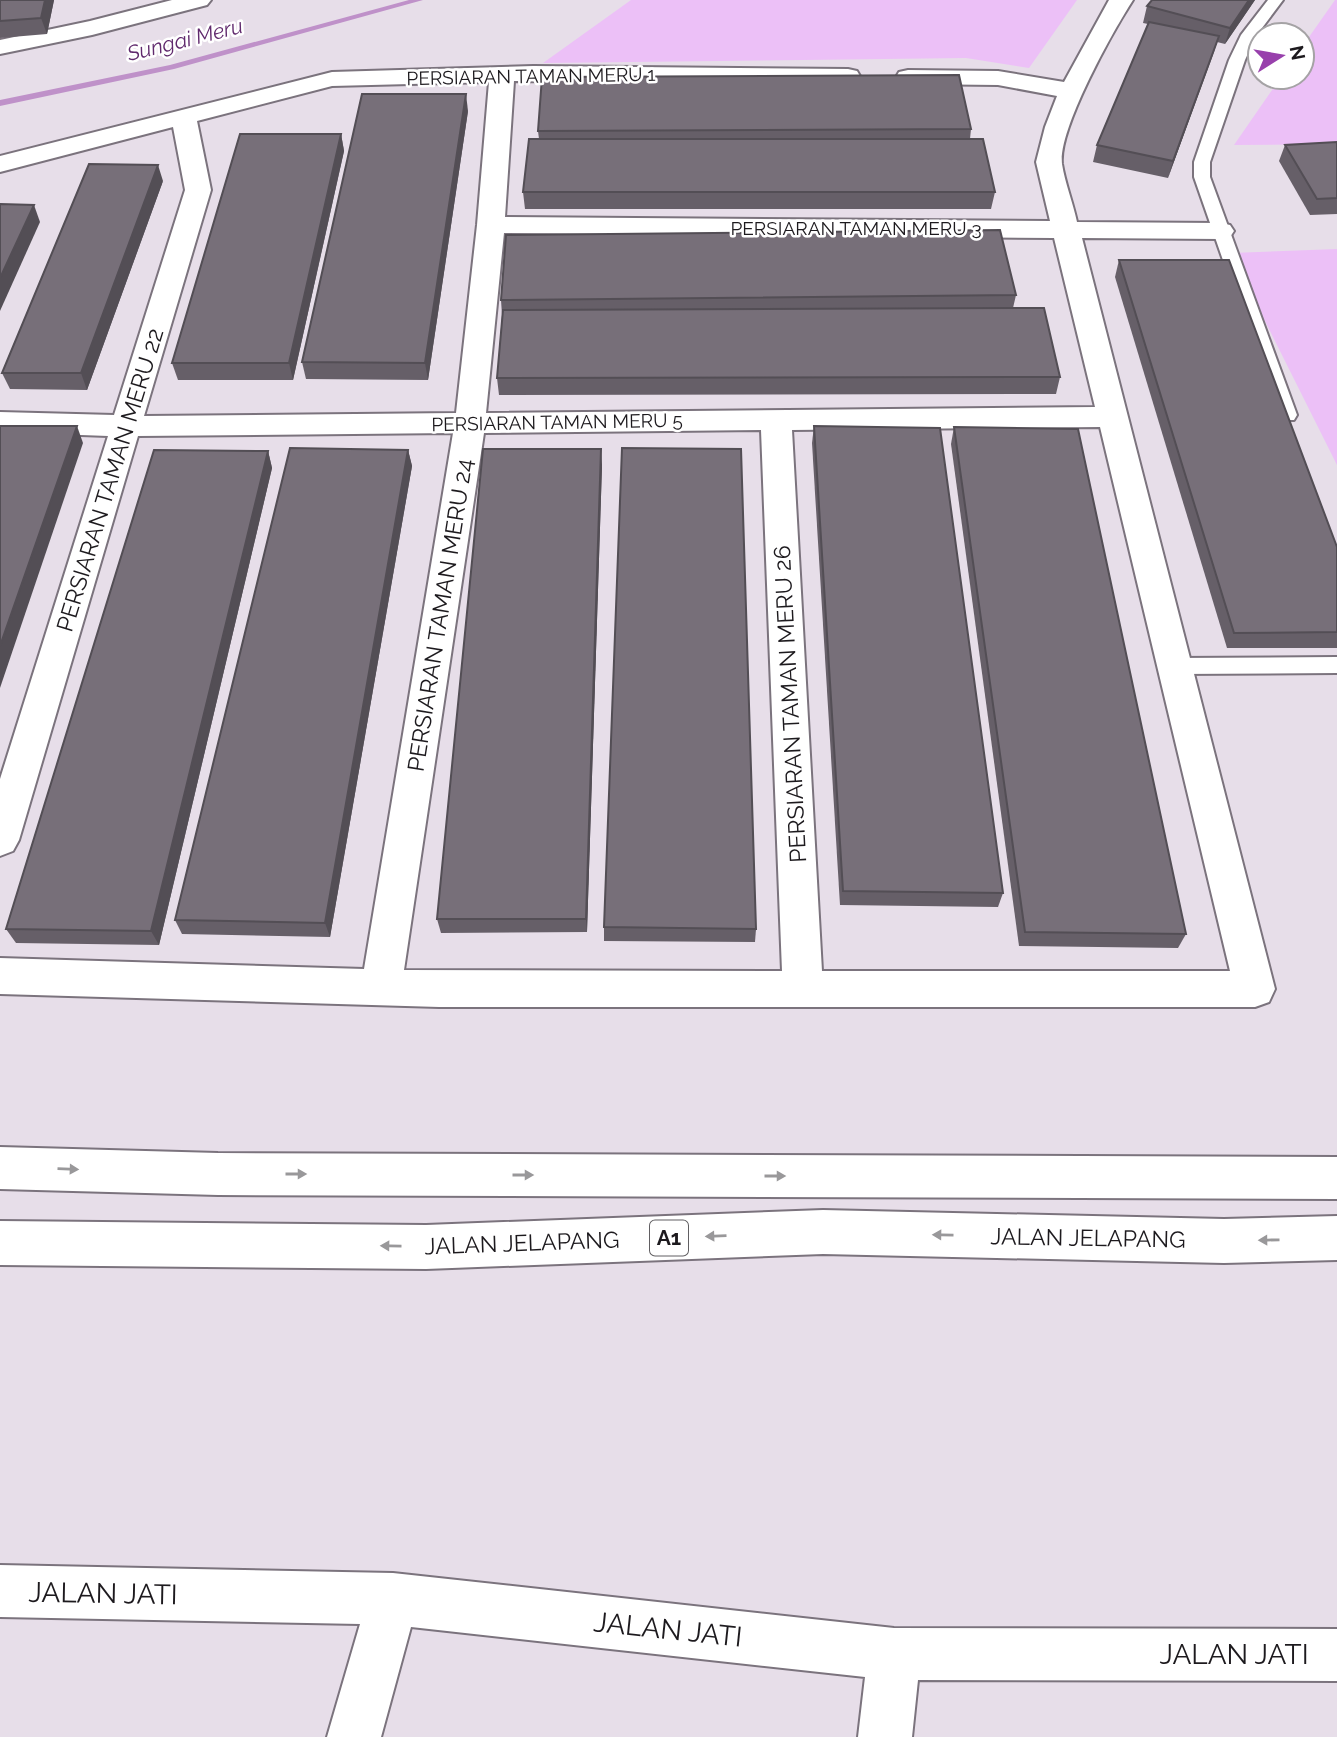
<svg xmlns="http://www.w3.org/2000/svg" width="1337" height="1737" font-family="Raleway,sans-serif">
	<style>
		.green { fill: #ecc0f7 }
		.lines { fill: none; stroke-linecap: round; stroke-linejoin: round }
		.stream { fill: #bf91c9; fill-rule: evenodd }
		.lane-casing { stroke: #7b737d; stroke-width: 4 }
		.street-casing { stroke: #7b737d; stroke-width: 4 }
		.primary-casing { stroke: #7b737d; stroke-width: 4 }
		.lane { fill: #fff; fill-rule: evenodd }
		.street { fill: #fff; fill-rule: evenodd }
		.primary { fill: #fff; fill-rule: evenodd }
		.wall { fill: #665f68 }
		.shaded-wall { fill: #534e55 }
		.building { fill: #776f79; stroke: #534e55; stroke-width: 2 }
		.oneway { fill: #99989a }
		.labels { text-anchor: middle; stroke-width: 5; stroke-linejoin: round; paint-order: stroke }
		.far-street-label { font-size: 19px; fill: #1d1a1e; stroke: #fff }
		.far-water-label { font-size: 21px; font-style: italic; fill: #60296d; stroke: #fff }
		.shield { fill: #fff; stroke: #615f62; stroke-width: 2 }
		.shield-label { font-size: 21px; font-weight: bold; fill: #1d1a1e }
		.street-label { font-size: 23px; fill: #1d1a1e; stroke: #fff }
		.near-street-label { font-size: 28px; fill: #1d1a1e; stroke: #fff }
	</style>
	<rect width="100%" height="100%" fill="#e7dee9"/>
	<g class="green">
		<polygon points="631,0 1077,0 1029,68 966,58 543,63"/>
		<polygon points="1335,0 1337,0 1337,144 1234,145 1281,77 1302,77 1302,47"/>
		<polygon points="1337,249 1337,465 1231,253"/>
	</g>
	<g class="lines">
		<polygon class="stream" points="409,0 423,0 174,69 0,106 0,100 170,65"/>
		<defs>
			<g id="lane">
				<polygon points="1268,0 1283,0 1256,36 1245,60 1210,162 1210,177 1297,415 1294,420 1280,420 1277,415 1194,177 1194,162 1229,60 1241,35"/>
				<polygon points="1337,657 1337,673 1175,674 1167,672 1164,666 1167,660 1175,658"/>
			</g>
			<g id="street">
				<polygon points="172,0 211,0 207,5 92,35 0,54 0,40 90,21"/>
				<path d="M1109,0H1133C1113,31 1058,129 1062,164C1065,183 1073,203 1077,222L1220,223L1230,225L1234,231L1230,237L1220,239L1082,238L1275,989L1269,1002L1255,1007H439L0,994V958L364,969L453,433L138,436L19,840L13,851L0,856V779L108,436L0,432V412L114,415L185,190L173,127L0,172V156L332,72L533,66L848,69L857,71L860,76L857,81L848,83L514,81L505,217L1050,221L1036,162L1045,127L1057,96L998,85L908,84L899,82L896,77L899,72L908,70L998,71L1064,82ZM489,82L477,225L456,413L144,416L211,190L197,121L332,86ZM504,233L1054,238L1095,407L486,413ZM1100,427L1230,971H822L792,430ZM761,430L782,971L404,970L484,433Z"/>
				<polygon points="0,1565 393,1573 894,1628 1337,1629 1337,1681 918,1680 912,1737 858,1737 865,1677 411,1627 381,1737 327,1737 360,1624 0,1617"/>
			</g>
			<g id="primary">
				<polygon points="0,1147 218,1153 1337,1157 1337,1199 218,1195 0,1189"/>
				<polygon points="823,1210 1224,1219 1337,1216 1337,1260 1224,1263 823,1254 426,1269 0,1265 0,1221 426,1225"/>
			</g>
		</defs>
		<use href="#lane" class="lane-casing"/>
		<use href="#street" class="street-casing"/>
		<use href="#primary" class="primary-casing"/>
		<use href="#lane" class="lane"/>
		<use href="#street" class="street"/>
		<use href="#primary" class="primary"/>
	</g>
	<g class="wall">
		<polygon points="0,0 54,0 47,34 0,38"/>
		<polygon points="1152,0 1255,0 1225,44 1217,42 1168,178 1093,162 1097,145 1148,24 1143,23 1147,6"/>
		<polygon points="468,111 428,380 306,379 302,362"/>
		<polygon points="971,129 970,139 995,192 991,209 525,209 523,192 539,139 538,131"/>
		<polygon points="341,134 344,151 293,380 178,380 172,363"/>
		<polygon points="1337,142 1337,214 1310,215 1279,161 1285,145"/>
		<polygon points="163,181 87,390 10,389 2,373"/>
		<polygon points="1119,260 1337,547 1337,648 1227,648 1115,277"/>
		<polygon points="1016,295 1013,308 1060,377 1056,394 499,395 497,378 502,315 501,300"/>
		<polygon points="814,426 1003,893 998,907 840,905 812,443"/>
		<polygon points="954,427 1186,934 1178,948 1019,946 951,444"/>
		<polygon points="408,450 412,466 330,937 182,934 175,920"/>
		<polygon points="268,451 272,468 159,945 16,943 6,929"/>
		<polygon points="602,465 587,932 441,933 437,919"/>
		<polygon points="604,927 756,929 755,942 604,941"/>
	</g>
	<g class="shaded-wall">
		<polygon points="45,0 54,0 47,34 41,18"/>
		<polygon points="1249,0 1255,0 1225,44 1230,28"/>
		<polygon points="1219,36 1214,52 1168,178 1173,161"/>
		<polygon points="466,94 468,111 428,380 425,363"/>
		<polygon points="341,134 344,151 293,380 289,363"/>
		<polygon points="158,165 163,181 87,390 81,373"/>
		<polygon points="34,205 40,222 0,311 0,278"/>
		<polygon points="77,426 83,443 0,688 0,646"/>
		<polygon points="601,449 602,465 587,932 586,919"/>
		<polygon points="408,450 412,466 330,937 325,923"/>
		<polygon points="268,451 272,468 159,945 151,931"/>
	</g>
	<g class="building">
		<polygon points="0,0 45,0 41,18 0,21"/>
		<polygon points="1152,0 1249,0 1230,28 1147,6"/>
		<polygon points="1149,22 1219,36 1173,161 1097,145"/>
		<polygon points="959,75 971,129 538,131 542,77"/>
		<polygon points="362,94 466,94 425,363 302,362"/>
		<polygon points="240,134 341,134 289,363 172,363"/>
		<polygon points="529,139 983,139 995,192 523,192"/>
		<polygon points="1337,142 1337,198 1317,199 1285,145"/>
		<polygon points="89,164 158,165 81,373 2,373"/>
		<polygon points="0,204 34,205 0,278"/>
		<polygon points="1000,230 1016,295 501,300 506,235"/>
		<polygon points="1119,260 1229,260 1337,547 1337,632 1234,633"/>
		<polygon points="1044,308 1060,377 497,378 503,310"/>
		<polygon points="0,426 77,426 0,646"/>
		<polygon points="814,426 940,428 1003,893 843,891"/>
		<polygon points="954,427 1078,429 1186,934 1025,932"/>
		<polygon points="290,448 408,450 325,923 175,920"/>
		<polygon points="622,448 741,449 756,929 604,927"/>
		<polygon points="483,449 601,449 586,919 437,919"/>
		<polygon points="154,450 268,451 151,931 6,929"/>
	</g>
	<defs><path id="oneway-solid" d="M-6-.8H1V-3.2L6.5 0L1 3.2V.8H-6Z" transform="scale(1.75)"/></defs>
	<g class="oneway">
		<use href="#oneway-solid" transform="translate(68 1169) rotate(2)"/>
		<use href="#oneway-solid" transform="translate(296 1174)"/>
		<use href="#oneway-solid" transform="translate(523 1175)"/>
		<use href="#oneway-solid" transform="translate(775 1176)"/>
		<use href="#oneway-solid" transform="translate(943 1235) rotate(-179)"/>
		<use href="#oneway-solid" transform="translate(716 1236) rotate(178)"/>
		<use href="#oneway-solid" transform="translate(1269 1240) rotate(179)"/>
		<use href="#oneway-solid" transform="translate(391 1246) rotate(-179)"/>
	</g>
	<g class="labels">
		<g class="far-street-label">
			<text transform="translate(531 76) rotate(-1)" y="7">PERSIARAN TAMAN MERU 1</text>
			<text x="856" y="235">PERSIARAN TAMAN MERU 3</text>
			<text transform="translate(557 422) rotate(-1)" y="7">PERSIARAN TAMAN MERU 5</text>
		</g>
		<g class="far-water-label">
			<text transform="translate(185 40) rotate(-14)" y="7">Sungai Meru</text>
		</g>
		<rect class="shield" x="650" y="1220.5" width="38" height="35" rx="5"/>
		<g class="shield-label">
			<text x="669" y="1245">A1</text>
		</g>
		<g class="street-label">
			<text transform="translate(110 480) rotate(-73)" y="8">PERSIARAN TAMAN MERU 22</text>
			<text transform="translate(440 615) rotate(-81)" y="8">PERSIARAN TAMAN MERU 24</text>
			<text transform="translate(790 704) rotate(-93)" y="8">PERSIARAN TAMAN MERU 26</text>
			<text transform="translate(1088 1238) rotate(1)" y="8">JALAN JELAPANG</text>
			<text transform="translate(522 1243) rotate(-2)" y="8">JALAN JELAPANG</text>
		</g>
		<g class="near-street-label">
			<text transform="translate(103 1593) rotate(1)" y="10">JALAN JATI</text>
			<text transform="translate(668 1629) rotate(6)" y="10">JALAN JATI</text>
			<text x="1234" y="1664">JALAN JATI</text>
		</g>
	</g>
	<g transform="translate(1281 56) rotate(79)"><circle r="33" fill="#ffffff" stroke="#a5a3a5" stroke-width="2"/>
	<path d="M0-5L12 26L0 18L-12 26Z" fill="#9840ac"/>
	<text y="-10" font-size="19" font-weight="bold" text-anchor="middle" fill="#1d1a1e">N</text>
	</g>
</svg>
